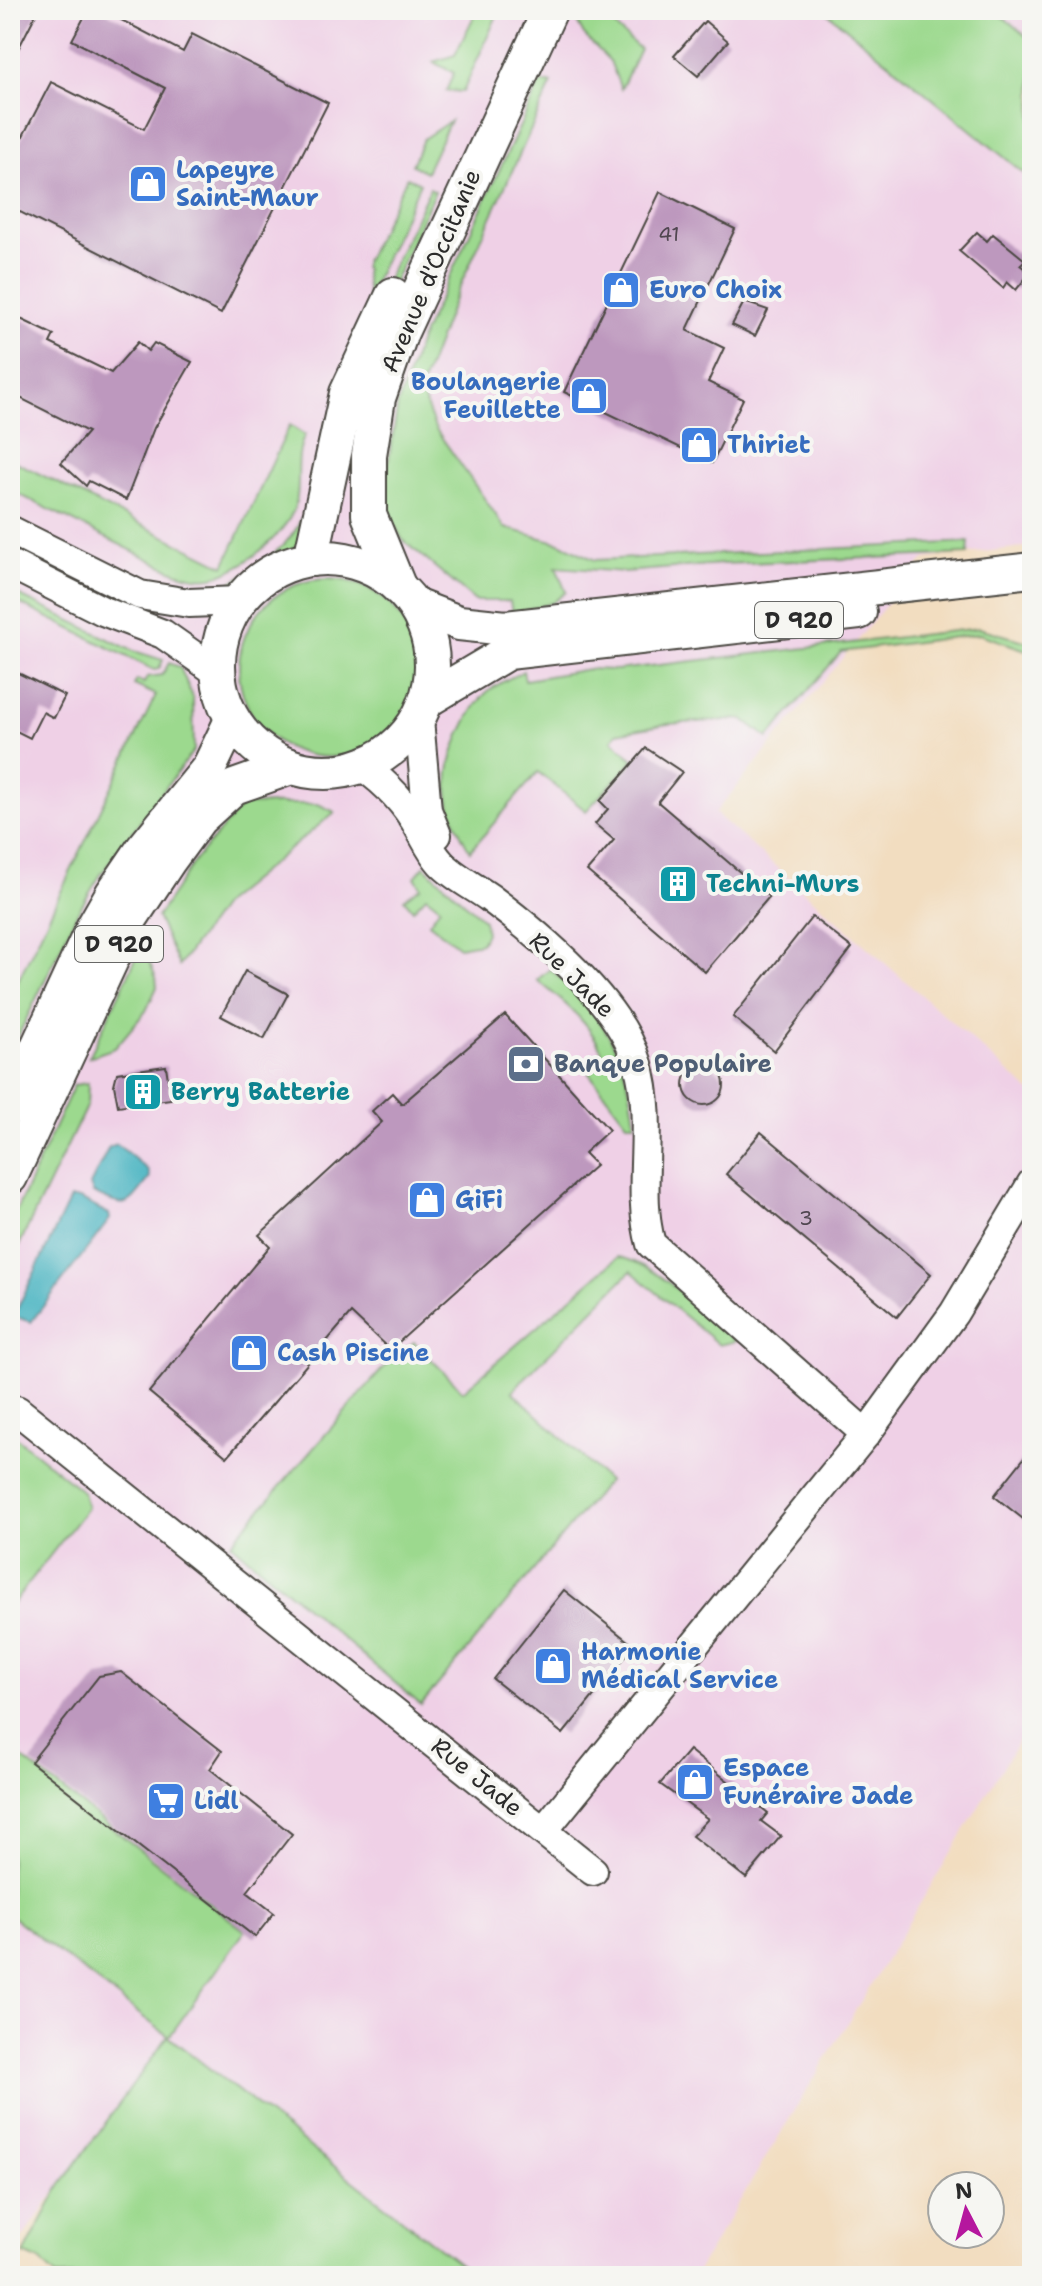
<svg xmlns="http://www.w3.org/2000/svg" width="1042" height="2286" font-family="'Shantell Sans',sans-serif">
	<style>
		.built { fill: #efd0e6 }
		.green { fill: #9cd98e; stroke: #64825c; stroke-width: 2 }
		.water { fill: #46b3c1; stroke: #386f76; stroke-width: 2 }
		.building { fill: #bd98be }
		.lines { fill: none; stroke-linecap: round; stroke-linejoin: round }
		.minor-casing { stroke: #494641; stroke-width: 32 }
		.major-casing { stroke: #494641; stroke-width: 38 }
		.minor { stroke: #fff; stroke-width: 28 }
		.major { stroke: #fff; stroke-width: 34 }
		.labels { text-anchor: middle; stroke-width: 8; stroke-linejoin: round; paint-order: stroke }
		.number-label { font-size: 20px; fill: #504650 }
		.shield { fill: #f6f6f2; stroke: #686867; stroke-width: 2 }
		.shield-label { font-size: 22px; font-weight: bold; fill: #2b2b2b }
		.shop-label { font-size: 24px; font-weight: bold; fill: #366cbe; stroke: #f6f6f2; text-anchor: start }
		.street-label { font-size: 24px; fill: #2b2b2b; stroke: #f6f6f2 }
		.culture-label { font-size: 24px; font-weight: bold; fill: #0d838f; stroke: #f6f6f2; text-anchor: start }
		.service-label { font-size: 24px; font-weight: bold; fill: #4e5e75; stroke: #f6f6f2; text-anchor: start }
	</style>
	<rect width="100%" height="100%" fill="#f6f6f2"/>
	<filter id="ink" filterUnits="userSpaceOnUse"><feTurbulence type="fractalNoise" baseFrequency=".0125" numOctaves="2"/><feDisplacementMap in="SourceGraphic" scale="16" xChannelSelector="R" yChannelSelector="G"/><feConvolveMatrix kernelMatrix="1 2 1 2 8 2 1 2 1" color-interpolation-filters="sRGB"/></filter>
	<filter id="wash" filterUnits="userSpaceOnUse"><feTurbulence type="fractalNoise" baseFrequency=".006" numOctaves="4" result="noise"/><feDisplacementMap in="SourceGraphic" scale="32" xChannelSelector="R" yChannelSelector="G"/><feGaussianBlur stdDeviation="1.8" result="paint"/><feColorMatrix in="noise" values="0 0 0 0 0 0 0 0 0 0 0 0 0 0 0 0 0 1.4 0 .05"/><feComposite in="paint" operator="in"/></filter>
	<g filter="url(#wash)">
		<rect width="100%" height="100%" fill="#f2ddc0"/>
		<polygon class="built" points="10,10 1032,10 1032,546 924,559 715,813 1032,1093 1032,1719 694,2276 475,2276 168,2037 10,2255"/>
		<g class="green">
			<polygon points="477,10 499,11 463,92 446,91 454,73 433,62 455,55"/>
			<polygon points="596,10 640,49 621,89 610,61 584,35 571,11"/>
			<polygon points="824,10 995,10 1032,41 1032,180"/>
			<polygon points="540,83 552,83 454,299 420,390 435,428 505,528 560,543 595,560 969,542 968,554 722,564 625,572 556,567 566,592 552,603 512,614 510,601 475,601 402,539 385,507 386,476 398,404 420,340"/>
			<polygon points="450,121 426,172 412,165 423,139"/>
			<polygon points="407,177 420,183 368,296 364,264"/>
			<polygon points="430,188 435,191 373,328 372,311"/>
			<path d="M290,425L305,435C294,456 301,480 296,503C289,531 248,565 220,575C203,581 187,576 171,570L10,490V459L224,566Z"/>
			<path d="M301,518L310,521L298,545L251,579L210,593C215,585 228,584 237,579C259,565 293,544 301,518Z"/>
			<circle cx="328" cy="668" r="89"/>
			<polygon points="10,591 131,650 163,660 159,669 154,670 10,599"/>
			<path d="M979,628L1032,643V652L979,634L841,652L768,738L743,719L668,724L617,733L612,740L634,760L586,811L538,772L470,851C446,811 440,779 460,735C467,720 474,705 486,693C496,684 511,678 523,671L525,680L589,669L616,670Z"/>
			<polygon points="169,663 180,667 193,698 194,750 101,874 76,915 14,1045 10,1046 10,997 156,695 134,685 137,680 144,683 147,677 162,675"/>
			<polygon points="277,804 318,804 335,812 224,903 179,966 157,917 195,860 238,810 244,805"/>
			<polygon points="424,866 484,920 486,933 481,943 459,947 429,923 440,907 426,896 413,910 404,899 421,887 415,877"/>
			<polygon points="142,946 156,977 157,987 146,1011 115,1048 89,1057"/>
			<path d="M550,969C602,1013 628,1054 635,1123H627L588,1072L606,1063C596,1027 565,1003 537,980Z"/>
			<polygon points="88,1083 87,1105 10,1264 10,1224 74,1085"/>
			<path d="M618,1257C657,1263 706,1316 736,1341L719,1345L631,1271L512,1391L608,1481L421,1705L231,1543L385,1366L414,1342L463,1391Z"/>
			<polygon points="10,1432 83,1492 87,1508 10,1607"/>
			<polygon points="10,1749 245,1931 169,2037 475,2276 56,2276 40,2261 24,2254 60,2186 168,2036 10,1915"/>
		</g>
		<g class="water">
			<path d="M117,1144L148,1170L150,1178C126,1208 129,1210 93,1193L90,1185L109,1147Z"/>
			<polygon points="70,1199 80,1199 109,1214 110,1219 31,1322 16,1317 16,1311"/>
		</g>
		<g id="blocks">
			<g class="building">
				<polygon points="10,10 38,10 10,65"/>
				<polygon points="88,10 102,10 183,52 192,34 328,103 221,314 10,207 10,161 51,82 144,129 165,88 72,40"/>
				<polygon points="705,21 728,41 698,76 674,56"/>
				<polygon points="660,192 735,229 687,330 724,348 708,382 743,399 712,463 564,392"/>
				<polygon points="977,232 987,241 993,234 1025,260 1020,265 1030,273 1016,290 1007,282 1003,288 959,251"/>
				<polygon points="744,302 768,310 755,336 732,325"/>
				<polygon points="10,314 54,335 50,343 111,373 138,342 148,351 154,343 192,362 154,428 126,500 89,481 86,486 61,463 88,432 10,393"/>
				<polygon points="10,669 65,696 54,718 43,712 30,738 10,728"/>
				<polygon points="646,748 682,772 658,802 769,897 705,972 587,871 614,840 595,824 608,809 600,801"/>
				<polygon points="812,917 852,948 774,1051 733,1017"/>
				<polygon points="245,971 288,994 264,1039 221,1016"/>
				<polygon points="505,1015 609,1130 584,1153 596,1165 390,1350 351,1313 227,1457 149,1392 270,1246 259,1235 382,1122 372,1111 392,1093 402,1104"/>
				<circle cx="704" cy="1085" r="20"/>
				<polygon points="166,1066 171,1099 118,1106 114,1085 117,1073"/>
				<polygon points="761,1132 931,1274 897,1317 726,1174"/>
				<polygon points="1032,1448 1032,1526 994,1496"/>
				<polygon points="564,1590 634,1646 563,1734 493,1679"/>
				<polygon points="121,1672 222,1751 210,1769 292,1834 247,1892 274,1913 255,1937 31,1762 99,1676"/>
				<polygon points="689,1750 768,1813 761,1821 781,1836 746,1878 692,1836 708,1819 660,1784"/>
			</g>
		</g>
	</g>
	<g filter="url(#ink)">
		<use href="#blocks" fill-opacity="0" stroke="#494641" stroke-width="2"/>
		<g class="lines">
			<defs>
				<g id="minor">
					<polyline points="10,530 140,595 189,603 239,601"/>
					<polyline points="10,564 103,611 163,634 217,672"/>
					<polyline points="419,719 427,810 437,835"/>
					<path d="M362,766C386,783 405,802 419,828C426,840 431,852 441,863C454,877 475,887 490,898C542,937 619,1001 638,1064C656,1124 635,1189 651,1244L866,1434"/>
					<polyline points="10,1409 17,1410 593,1871"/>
					<polyline points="544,1830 866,1434 954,1313 1032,1183"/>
				</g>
				<g id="major">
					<circle cx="325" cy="665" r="107"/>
					<polyline points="311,559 347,393 393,295"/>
					<polyline points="399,588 369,515 369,455 378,398 401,332 550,10"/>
					<polyline points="415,606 459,623 506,628 1032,570"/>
					<polyline points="427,700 508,652 859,612"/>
					<polyline points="10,1107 93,928 113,893 143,849 209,768 232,720"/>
					<polyline points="10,1177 130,919 169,860 199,819 234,787 291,767"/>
				</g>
			</defs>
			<use href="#minor" class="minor-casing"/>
			<use href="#major" class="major-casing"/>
			<use href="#minor" class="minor"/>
			<use href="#major" class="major"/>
		</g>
	</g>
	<defs>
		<symbol id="shop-square" viewBox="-11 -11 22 22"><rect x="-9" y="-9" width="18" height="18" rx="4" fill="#3f7fe0" stroke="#f6f6f2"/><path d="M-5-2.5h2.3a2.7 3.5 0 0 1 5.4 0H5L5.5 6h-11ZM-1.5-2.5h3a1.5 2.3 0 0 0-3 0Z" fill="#fff"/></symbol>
		<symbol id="building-square" viewBox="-11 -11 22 22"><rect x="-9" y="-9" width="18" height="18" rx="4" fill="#0f9aa8" stroke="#f6f6f2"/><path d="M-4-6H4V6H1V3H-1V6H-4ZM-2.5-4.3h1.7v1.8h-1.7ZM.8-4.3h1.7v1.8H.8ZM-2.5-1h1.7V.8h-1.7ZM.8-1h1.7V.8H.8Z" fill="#fff"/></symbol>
		<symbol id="bank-square" viewBox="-11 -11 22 22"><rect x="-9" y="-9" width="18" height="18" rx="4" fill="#5c6f8a" stroke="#f6f6f2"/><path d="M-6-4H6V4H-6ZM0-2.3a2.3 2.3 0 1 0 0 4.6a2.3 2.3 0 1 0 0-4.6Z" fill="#fff"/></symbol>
		<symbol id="supermarket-square" viewBox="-11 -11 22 22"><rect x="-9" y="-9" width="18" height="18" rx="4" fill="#3f7fe0" stroke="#f6f6f2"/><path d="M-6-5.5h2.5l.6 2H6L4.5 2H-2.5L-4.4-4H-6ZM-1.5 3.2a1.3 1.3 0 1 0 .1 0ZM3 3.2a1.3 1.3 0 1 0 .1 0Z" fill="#fff"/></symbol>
	</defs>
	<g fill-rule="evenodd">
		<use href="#shop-square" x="126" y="162" width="44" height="44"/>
		<use href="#shop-square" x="599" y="268" width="44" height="44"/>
		<use href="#shop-square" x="567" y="374" width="44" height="44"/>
		<use href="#shop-square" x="677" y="423" width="44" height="44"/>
		<use href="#building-square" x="656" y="862" width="44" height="44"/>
		<use href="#bank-square" x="504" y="1042" width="44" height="44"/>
		<use href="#building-square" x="121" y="1070" width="44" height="44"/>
		<use href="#shop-square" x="405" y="1178" width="44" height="44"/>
		<use href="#shop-square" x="227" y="1331" width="44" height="44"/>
		<use href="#shop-square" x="531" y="1644" width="44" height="44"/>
		<use href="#shop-square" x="673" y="1760" width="44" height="44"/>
		<use href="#supermarket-square" x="144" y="1779" width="44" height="44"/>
	</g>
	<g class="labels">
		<g class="number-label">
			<text x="669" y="241">41</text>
			<text x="806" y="1225">3</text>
		</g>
		<g class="shield">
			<rect x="755" y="602" width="88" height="36" rx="6"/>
			<rect x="75" y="926" width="88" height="36" rx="6"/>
		</g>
		<g class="shield-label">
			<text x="799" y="628">D 920</text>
			<text x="119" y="952">D 920</text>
		</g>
		<g class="shop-label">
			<text x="176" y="178">Lapeyre<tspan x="176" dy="28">Saint-Maur</tspan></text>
			<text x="649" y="298">Euro Choix</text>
			<text x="561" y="390" text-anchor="end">Boulangerie<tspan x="561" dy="28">Feuillette</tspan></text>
			<text x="727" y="453">Thiriet</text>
			<text x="455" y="1208">GiFi</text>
			<text x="277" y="1361">Cash Piscine</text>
			<text x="581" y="1660">Harmonie<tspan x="581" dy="28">Médical Service</tspan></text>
			<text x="723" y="1776">Espace<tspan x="723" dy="28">Funéraire Jade</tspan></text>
			<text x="194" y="1809">Lidl</text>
		</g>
		<g class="street-label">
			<text transform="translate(431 271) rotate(-67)" y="8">Avenue d'Occitanie</text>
			<text transform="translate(572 975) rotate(45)" y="8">Rue Jade</text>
			<text transform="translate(477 1777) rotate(39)" y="8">Rue Jade</text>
		</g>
		<g class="culture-label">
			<text x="706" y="892">Techni-Murs</text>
			<text x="171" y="1100">Berry Batterie</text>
		</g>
		<g class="service-label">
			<text x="554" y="1072">Banque Populaire</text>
		</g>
	</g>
	<rect width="1042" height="2286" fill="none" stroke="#f6f6f2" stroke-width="40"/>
	<g transform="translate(966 2210) rotate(354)"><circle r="38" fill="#f6f6f2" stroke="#a5a5a2" stroke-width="2"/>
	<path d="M0-6L14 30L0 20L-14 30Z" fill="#b5179e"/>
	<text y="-12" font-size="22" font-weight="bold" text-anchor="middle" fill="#2b2b2b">N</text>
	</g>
</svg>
